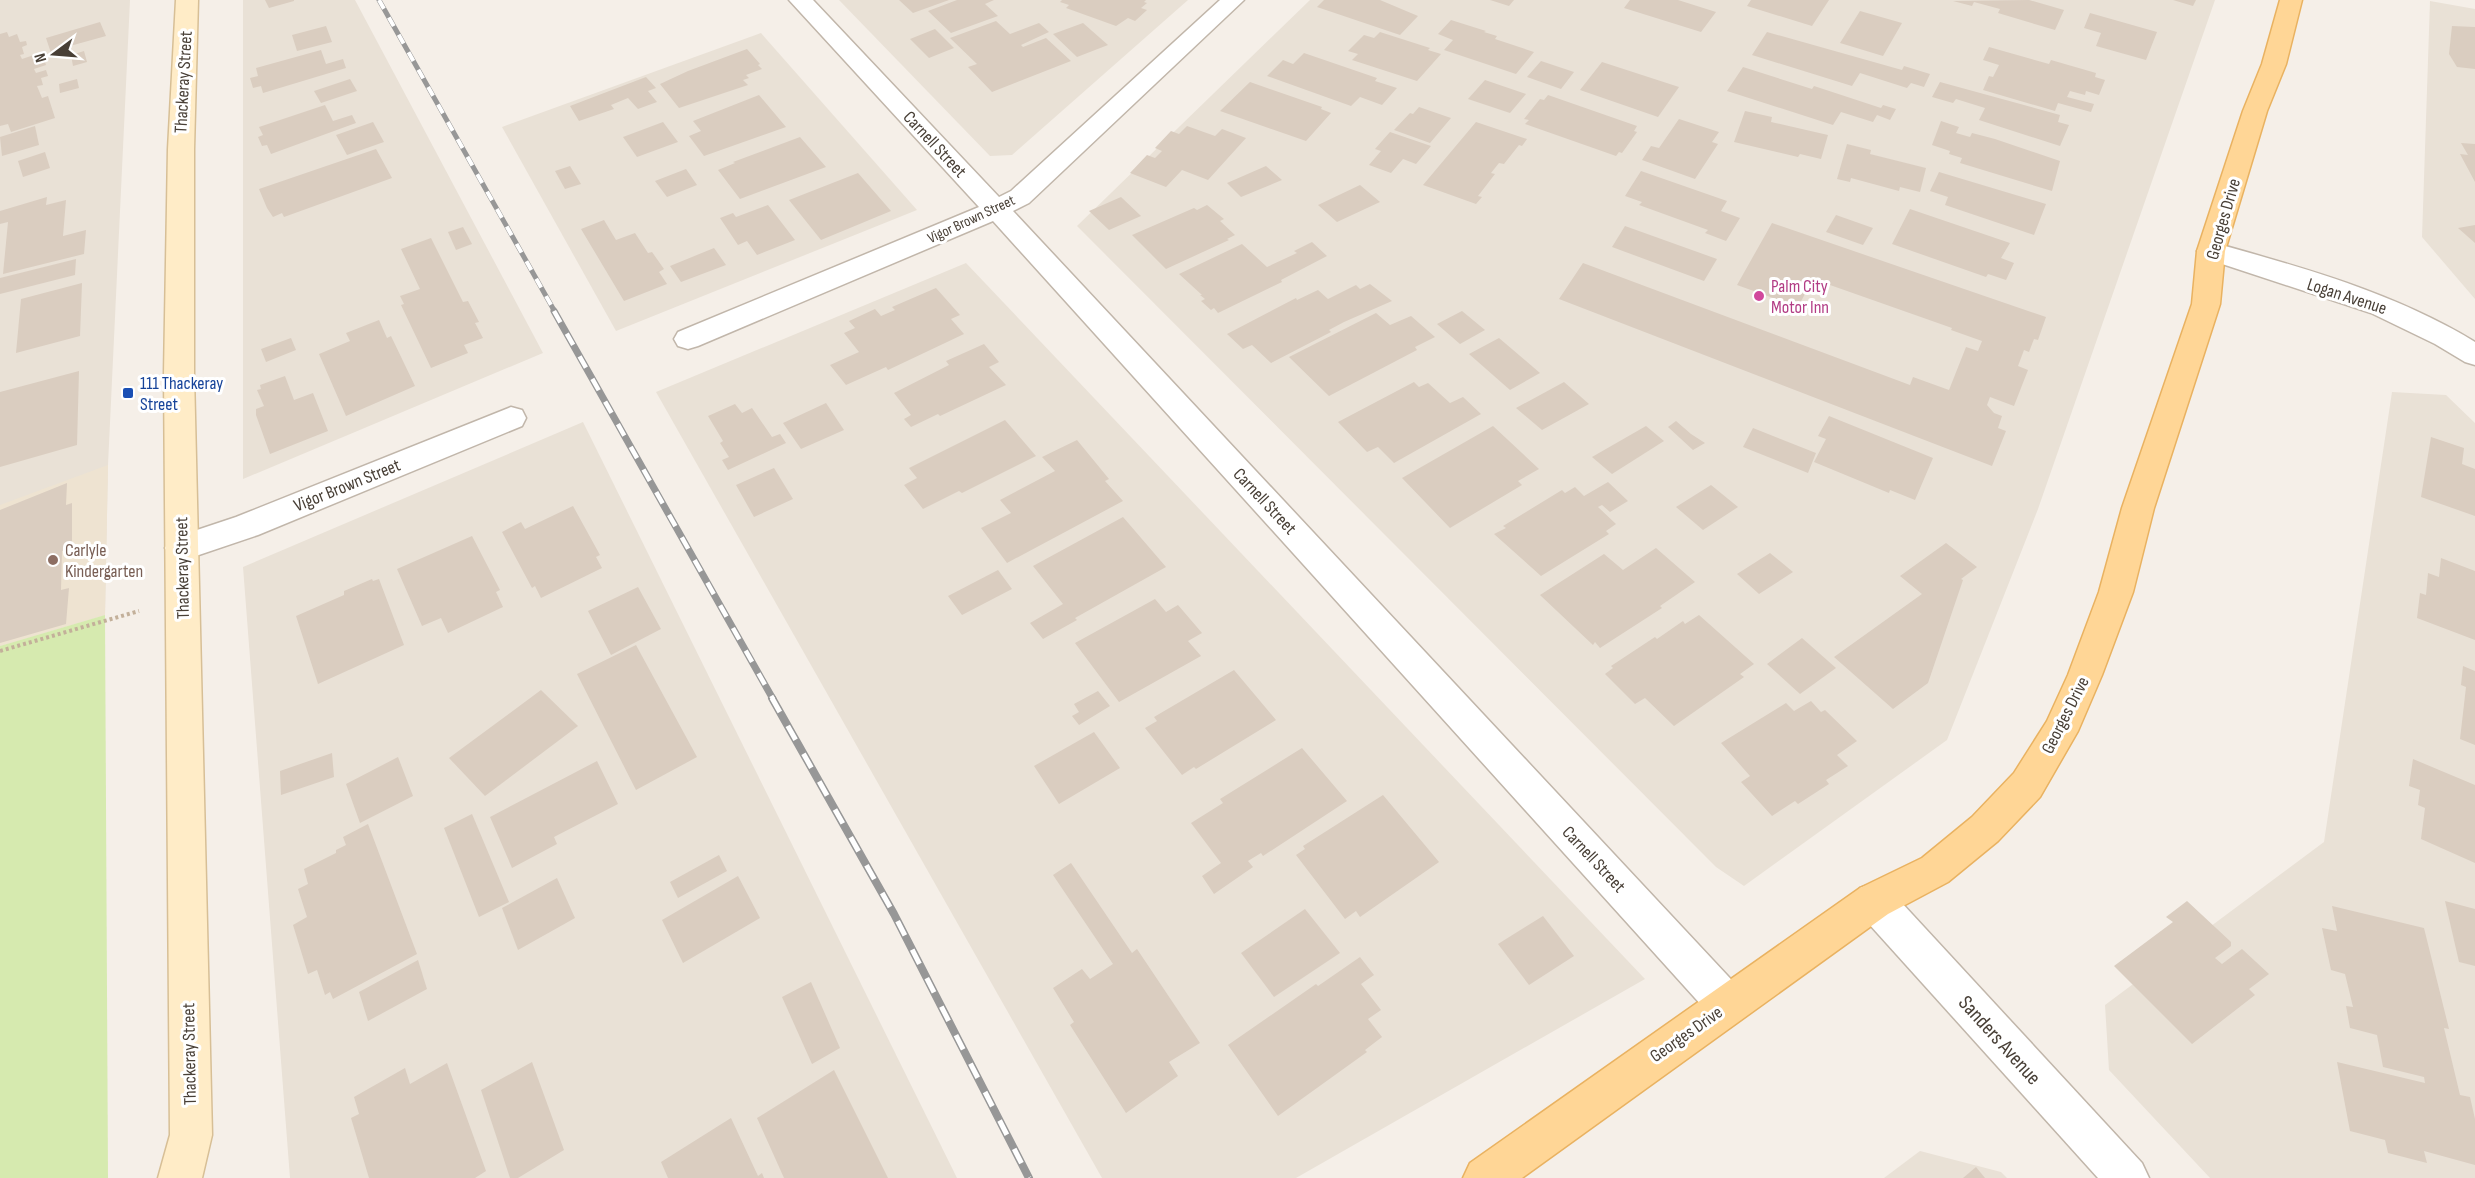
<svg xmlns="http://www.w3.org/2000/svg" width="2475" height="1178" font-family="'Sofia Sans Condensed',sans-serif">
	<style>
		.residential { fill: #e9e1d6 }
		.education { fill: #eee3d1 }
		.green { fill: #d6eaaf }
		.building { fill: #dacdc0 }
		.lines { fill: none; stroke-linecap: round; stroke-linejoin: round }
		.street-casing { stroke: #c1b6aa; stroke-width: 3 }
		.secondary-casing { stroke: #d7bf96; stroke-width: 3 }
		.primary-casing { stroke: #e9b261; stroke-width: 3 }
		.path { stroke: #c3b09a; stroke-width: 4; stroke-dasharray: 3 3; stroke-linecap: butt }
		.street { fill: #fff; fill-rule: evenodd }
		.secondary { fill: #ffecc7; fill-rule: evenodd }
		.primary { fill: #ffd696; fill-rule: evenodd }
		.rail-far2-casing { stroke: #979797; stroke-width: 5 }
		.rail-far1-casing { stroke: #979797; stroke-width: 7 }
		.rail-casing { stroke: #979797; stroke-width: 8 }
		.rail-far2 { stroke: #fff; stroke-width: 4; stroke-dasharray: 10; stroke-linecap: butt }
		.rail-far1 { stroke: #fff; stroke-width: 4.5; stroke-dasharray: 13; stroke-linecap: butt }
		.rail { stroke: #fff; stroke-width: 5; stroke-dasharray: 16; stroke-linecap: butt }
		.hotel-dot { fill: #d1479c; stroke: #fff; stroke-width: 2 }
		.transit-dot { fill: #1a4fb4; stroke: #fff; stroke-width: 2 }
		.education-dot { fill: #8d6e63; stroke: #fff; stroke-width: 2 }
		.labels { text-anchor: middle; stroke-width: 6; stroke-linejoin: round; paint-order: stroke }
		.far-street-label { font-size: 15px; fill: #483f36; stroke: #fff }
		.street-label { font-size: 18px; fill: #483f36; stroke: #fff }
		.hotel-label { font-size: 18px; fill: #b23c85; stroke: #fff; text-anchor: start }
		.transit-label { font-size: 18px; fill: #164399; stroke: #fff; text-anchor: start }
		.education-label { font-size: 18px; fill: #785e54; stroke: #fff; text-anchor: start }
		.near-street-label { font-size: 21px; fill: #483f36; stroke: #fff }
	</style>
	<rect width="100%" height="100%" fill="#f5efe8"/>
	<g class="residential">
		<polygon points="0,0 130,0 108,465 105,615 0,646"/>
		<polygon points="243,0 355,0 543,353 243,479"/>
		<polygon points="839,0 1188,0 1012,155 990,156"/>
		<polygon points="1310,0 2215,0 2038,509 1947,740 1744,886 1716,867 1077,226"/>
		<polygon points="2430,1 2475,9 2475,299 2422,237"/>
		<polygon points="761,33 917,210 616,331 502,127"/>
		<polygon points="966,263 1645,979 1296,1178 1102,1178 656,392"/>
		<polygon points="2392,392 2446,395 2475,423 2475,1178 2210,1178 2109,1070 2105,1005 2324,842"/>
		<polygon points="583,422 957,1178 290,1178 243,567"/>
		<polygon points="1920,1151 2001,1172 2007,1178 1884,1178"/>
	</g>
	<polygon class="education" points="108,465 105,615 0,646 0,505"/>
	<polygon class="green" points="105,615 108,1178 0,1178 0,646"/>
	<g class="building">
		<polygon points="265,0 294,0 294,1 269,8"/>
		<polygon points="899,0 949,0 913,13"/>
		<polygon points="957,0 994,0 985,4 998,16 951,33 928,11"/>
		<polygon points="1062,0 1146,0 1144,2 1147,3 1141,8 1147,10 1135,21 1128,18 1116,26 1066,8 1069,5 1060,2"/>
		<polygon points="1324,0 1380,0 1418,16 1400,35 1317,7"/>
		<polygon points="1490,0 1514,0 1509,6"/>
		<polygon points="1630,0 1678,0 1716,12 1701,32 1624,8"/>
		<polygon points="1751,0 1829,0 1812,26 1747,6"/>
		<polygon points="2029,0 2064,10 2055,30 1998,13 2000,9 1974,2 1972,6 1953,1"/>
		<polygon points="2173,0 2196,0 2193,6"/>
		<polygon points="1860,11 1902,23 1883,56 1840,43"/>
		<polygon points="2090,13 2157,32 2146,60 2096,46 2101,33 2084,28"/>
		<polygon points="1451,20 1486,31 1484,32 1497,36 1495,39 1534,52 1516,74 1444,50 1453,40 1438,34"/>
		<polygon points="996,21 1010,34 1039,23 1049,32 1021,45 1023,47 1046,38 1071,61 992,92 968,67 977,64 950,38"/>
		<polygon points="100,22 106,36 70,46 72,50 52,56 46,38"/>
		<polygon points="1083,23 1108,45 1077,57 1053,34"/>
		<polygon points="326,26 332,42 297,51 292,35"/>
		<polygon points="2452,26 2475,27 2475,69 2457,67 2449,54"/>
		<polygon points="935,29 954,48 929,58 910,39"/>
		<polygon points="7,32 9,37 17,34 20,42 26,41 27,45 22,47 24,54 20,55 22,59 34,55 36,62 44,59 46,65 34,69 36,73 46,70 48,76 41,78 43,85 37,86 42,98 48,96 55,118 11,132 8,124 0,126 0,34"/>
		<polygon points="1380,32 1430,48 1428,50 1441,54 1417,81 1352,60 1358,54 1348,51 1364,35 1374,38"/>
		<polygon points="1767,32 1902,70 1904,66 1930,74 1924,87 1911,83 1907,88 1860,73 1852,86 1752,55"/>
		<polygon points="1989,47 2049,64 2051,60 2096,73 2095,77 2105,80 2099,95 2086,91 2085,95 2070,91 2067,97 2094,104 2091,112 2058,103 2055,111 1983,90 1989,76 1993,77 1999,65 1983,60"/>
		<polygon points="747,49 760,64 758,65 762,69 746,75 749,78 743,80 748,85 679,108 660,84 688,71"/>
		<polygon points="321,50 326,64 343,59 346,68 263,93 261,86 253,88 250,78 258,76 256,68"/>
		<polygon points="84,51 87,62 73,66 71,55"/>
		<polygon points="1304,53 1377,78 1375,81 1397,88 1382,105 1360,97 1351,106 1267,76 1283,60 1293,64"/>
		<polygon points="1541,61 1574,72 1561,89 1527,77"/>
		<polygon points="1602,62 1679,87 1658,117 1580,90"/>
		<polygon points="1743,67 1812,89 1814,86 1881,108 1883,105 1896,109 1890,120 1877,115 1873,122 1841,112 1833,125 1727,91"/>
		<polygon points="646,77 656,88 648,91 657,102 638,109 628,98 611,105 614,109 579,121 570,106"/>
		<polygon points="77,79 79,88 60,93 59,84"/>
		<polygon points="350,79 357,91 321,103 314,91"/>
		<polygon points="1485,80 1526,94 1510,113 1468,99"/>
		<polygon points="1250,82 1322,107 1321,109 1331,113 1306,141 1220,111"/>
		<polygon points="1940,82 2060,115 2058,122 2069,125 2060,146 1979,120 1985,108 1956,99 1953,103 1932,97"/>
		<polygon points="759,95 786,127 704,156 689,136 701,131 693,121"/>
		<polygon points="1548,95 1637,126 1634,131 1637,132 1622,153 1619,152 1616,156 1525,124 1529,120 1524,119 1540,99 1544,100"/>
		<polygon points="325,105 333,121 352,115 356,123 271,154 267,145 262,146 258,137 263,135 259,127"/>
		<polygon points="1419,107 1451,118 1430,143 1394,130 1410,113 1413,114"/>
		<polygon points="1745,111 1772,117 1771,122 1828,135 1821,159 1800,154 1798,157 1734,142"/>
		<polygon points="1679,119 1719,132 1712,142 1718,144 1695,179 1642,160 1651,146 1659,148"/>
		<polygon points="1941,121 1959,127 1956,133 1970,137 1972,133 1995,139 2060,161 2052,191 1960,163 1962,158 1949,154 1950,151 1932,145"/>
		<polygon points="373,122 384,142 347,155 336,135"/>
		<polygon points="663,122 678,142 637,157 623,137"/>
		<polygon points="1476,122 1527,139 1522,146 1519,145 1504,164 1499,163 1491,173 1495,174 1478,196 1482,197 1476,204 1423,185"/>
		<polygon points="35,126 39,145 2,156 0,137"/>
		<polygon points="1187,126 1215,136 1222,129 1246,138 1208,180 1182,170 1166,187 1130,173 1147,155 1155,158 1162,151 1155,148 1171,131 1179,134"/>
		<polygon points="1390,132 1431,146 1416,164 1403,159 1391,173 1369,165 1381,151 1375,149"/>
		<polygon points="800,137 826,167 740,199 718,170 735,163 733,162"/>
		<polygon points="2461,143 2475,144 2475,182 2460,154 2468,155"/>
		<polygon points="1847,144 1871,150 1870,154 1926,168 1920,192 1900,187 1899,191 1851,178 1850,182 1837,179"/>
		<polygon points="376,149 392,178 284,217 282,213 273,217 267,208 259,189"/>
		<polygon points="45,152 50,168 23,177 18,161"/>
		<polygon points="570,166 581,184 565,189 555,171"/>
		<polygon points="1266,166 1282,180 1241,197 1227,183"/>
		<polygon points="686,169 697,185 667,197 655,181"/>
		<polygon points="1641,171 1727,201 1721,211 1740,218 1726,241 1705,233 1708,230 1639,205 1642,202 1625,196"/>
		<polygon points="1939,172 2046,204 2034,235 1945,205 1948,197 1930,191"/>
		<polygon points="858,173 891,211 821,240 789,200"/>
		<polygon points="1360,185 1380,202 1337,222 1318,205"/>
		<polygon points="47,197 46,205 66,200 63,236 86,230 84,254 3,274 8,222 0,224 0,211"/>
		<polygon points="1121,197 1141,216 1109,230 1089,211"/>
		<polygon points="768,205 795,240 757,255 747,241 738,245 720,218 733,213 736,217"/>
		<polygon points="1207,205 1224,219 1220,221 1235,235 1227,239 1229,240 1166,269 1132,235 1194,208 1197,210"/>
		<polygon points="1910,209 2010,243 2001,258 2014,263 2006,280 1988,274 1986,277 1892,244"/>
		<polygon points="1836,215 1873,228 1863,245 1826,232"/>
		<polygon points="604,220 616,240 635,233 648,253 652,252 664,269 659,272 667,284 624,301 581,229"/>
		<polygon points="1772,223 2046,317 2038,340 2034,339 2029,352 2024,350 2018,366 2028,370 2014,406 1990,397 1987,405 1994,413 2002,416 1998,428 2006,431 1992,466 1559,299 1583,263 1910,385 1913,377 1949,390 1966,347 1978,351 1982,341 1951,330 1952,328 1813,279 1798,307 1737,285"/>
		<polygon points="2475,225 2475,243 2458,228"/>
		<polygon points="1625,226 1717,259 1704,281 1612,247"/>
		<polygon points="463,227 472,244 456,250 448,232"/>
		<polygon points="431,238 463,302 468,301 479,322 475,323 483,338 464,345 468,353 431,368 401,305 404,304 400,296 420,289 401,249"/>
		<polygon points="1312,242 1327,256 1281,280 1282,282 1218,313 1214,308 1211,310 1201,301 1205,299 1200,295 1202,295 1179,274 1242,244 1267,267 1297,253 1294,251"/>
		<polygon points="714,248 726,265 681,282 670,266"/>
		<polygon points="76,259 75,275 0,294 0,278"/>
		<polygon points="82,283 80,336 16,353 21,299"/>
		<polygon points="1370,284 1392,301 1344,322 1329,330 1331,332 1271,363 1252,345 1243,349 1227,334 1296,298 1297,300 1318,290 1328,299 1356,285 1360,289"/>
		<polygon points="936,288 960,315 951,319 964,334 888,370 886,367 846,385 830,365 859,352 844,333 855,328 849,321 875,309 881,316 895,310 892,307"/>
		<polygon points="1462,311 1485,330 1460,344 1437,324"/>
		<polygon points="1376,313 1390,325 1411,316 1435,337 1415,347 1417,350 1329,396 1289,357"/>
		<polygon points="379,320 387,338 391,336 415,386 346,416 319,354 350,341 346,333"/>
		<polygon points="291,338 296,350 266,362 261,349"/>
		<polygon points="1499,338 1540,373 1510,390 1469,354"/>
		<polygon points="984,344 999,362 989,367 1006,385 940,416 938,414 911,427 904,419 911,415 894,393 949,365 946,361"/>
		<polygon points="79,371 77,445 0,467 0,392"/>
		<polygon points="285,376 294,400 313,393 328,431 270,454 256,415 256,409 264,406 257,390 261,389 260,385"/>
		<polygon points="1414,382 1419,387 1428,383 1450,403 1463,397 1481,414 1394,463 1378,447 1367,452 1338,422"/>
		<polygon points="1564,382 1589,404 1542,430 1516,408"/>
		<polygon points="826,403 844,430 801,449 783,423"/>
		<polygon points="735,404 742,413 752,408 772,437 780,434 786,443 728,470 722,460 729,457 720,443 723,441 708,416"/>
		<polygon points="1829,416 1933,458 1915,500 1890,490 1889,493 1814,462 1826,439 1818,436"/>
		<polygon points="1005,420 1036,456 962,493 959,491 923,509 904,485 917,478 909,468"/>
		<polygon points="1676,421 1691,434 1705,443 1693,450 1668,427"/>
		<polygon points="1493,426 1539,469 1518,481 1522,485 1450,528 1402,478"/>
		<polygon points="1646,426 1664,441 1612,474 1592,457"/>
		<polygon points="1753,428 1816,453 1808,473 1743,447"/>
		<polygon points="2431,437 2464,448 2462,464 2475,469 2475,516 2421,497"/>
		<polygon points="1077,440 1109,479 1105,481 1123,501 1007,563 981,528 1011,513 1000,500 1055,471 1042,457"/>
		<polygon points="774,468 793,499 754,517 736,485"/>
		<polygon points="1608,482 1628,501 1610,512 1602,505 1598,507 1616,524 1606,531 1609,534 1541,576 1494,534 1506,528 1503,526 1562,490 1565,493 1575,487 1584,496"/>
		<polygon points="67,483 66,505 72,503 72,549 62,551 61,590 69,588 66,624 0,643 0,510"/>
		<polygon points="1711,485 1738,507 1703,530 1676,507"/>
		<polygon points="573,506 600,555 596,557 602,568 541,598 535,586 532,588 502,532 521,522 525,529"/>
		<polygon points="1123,517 1166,567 1075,618 1077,620 1043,639 1030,623 1063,604 1033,566"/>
		<polygon points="472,536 500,590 496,592 503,607 448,633 441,618 422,626 397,569"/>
		<polygon points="1946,543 1977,567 1961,579 1963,580 1928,683 1893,709 1834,657 1922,594 1900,576"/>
		<polygon points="1656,548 1695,582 1660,606 1662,608 1600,648 1595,642 1593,645 1540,595 1604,554 1623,570"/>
		<polygon points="1770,553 1793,572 1759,594 1737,574"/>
		<polygon points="2441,558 2475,571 2475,640 2417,618 2420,593 2426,595 2428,573 2439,577"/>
		<polygon points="998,570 1012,589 962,615 948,596"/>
		<polygon points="372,579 373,581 379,579 404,645 318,684 296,616 344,595 344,591"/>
		<polygon points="638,587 661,629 611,655 588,611"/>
		<polygon points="1155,599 1166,612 1178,605 1202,633 1188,641 1201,656 1119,702 1075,643"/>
		<polygon points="1699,615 1754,664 1740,674 1744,677 1674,726 1645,698 1635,704 1605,674 1613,668 1611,666 1655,637 1657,639 1683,621 1685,624"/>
		<polygon points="1802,638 1836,668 1800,694 1767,664"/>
		<polygon points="636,645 697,757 636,790 577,674"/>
		<polygon points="2463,666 2475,671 2475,745 2460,739 2466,687 2461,685"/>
		<polygon points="1234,670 1276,720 1196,769 1194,767 1182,775 1145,728 1157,721 1154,717"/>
		<polygon points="541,690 578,726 485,796 449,758"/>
		<polygon points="1098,691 1110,706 1079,725 1072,716 1079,712 1074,704"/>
		<polygon points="1811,701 1821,712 1825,710 1857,741 1837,755 1848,766 1826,780 1829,784 1798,804 1795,801 1772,816 1741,782 1750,776 1721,743 1786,703 1794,711"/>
		<polygon points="1094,732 1120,768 1059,804 1034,766"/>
		<polygon points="1302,748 1347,801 1263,856 1261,853 1248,861 1253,867 1214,894 1202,876 1221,863 1191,823 1223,803 1220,799"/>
		<polygon points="332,753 334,777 281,795 280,771"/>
		<polygon points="398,757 413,796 360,823 346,784"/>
		<polygon points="2413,759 2475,785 2475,863 2421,839 2425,808 2418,805 2420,790 2409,786"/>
		<polygon points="597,761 618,804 554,837 557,844 512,868 490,817"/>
		<polygon points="1383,795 1439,862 1360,917 1356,911 1345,919 1296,855 1305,849 1303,846"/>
		<polygon points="472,814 509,902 479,917 444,828"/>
		<polygon points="368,824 417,954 333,999 330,992 325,995 317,970 308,974 293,925 307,917 298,889 308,884 304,869 336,853 336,850 346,845 343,837"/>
		<polygon points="719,855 727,871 678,898 670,882"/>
		<polygon points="1071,863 1132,953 1137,949 1200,1043 1169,1062 1178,1076 1126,1113 1070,1025 1074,1022 1053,988 1082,969 1090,979 1113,964 1053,875"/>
		<polygon points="738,876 760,918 683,963 662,920"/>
		<polygon points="557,878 575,918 518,950 502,908"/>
		<polygon points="2187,901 2231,942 2231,946 2215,958 2222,964 2242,949 2269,974 2249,989 2255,995 2192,1044 2114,966 2173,922 2166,917"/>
		<polygon points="2445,901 2475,909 2475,966 2459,962"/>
		<polygon points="2332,906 2424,928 2449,1029 2444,1028 2460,1095 2470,1097 2475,1119 2475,1165 2424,1151 2427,1163 2388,1153 2385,1140 2350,1131 2337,1062 2425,1083 2424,1077 2383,1067 2377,1035 2350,1028 2346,1006 2353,1007 2345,974 2331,970 2322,928 2337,931"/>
		<polygon points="1305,909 1340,953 1274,997 1241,953"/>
		<polygon points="1543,916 1574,956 1529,985 1498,944"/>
		<polygon points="1360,957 1374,975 1361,984 1381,1010 1368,1019 1382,1037 1365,1050 1367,1052 1278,1116 1228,1045 1316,984 1318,986"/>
		<polygon points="418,960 427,989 368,1021 359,992"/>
		<polygon points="811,982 840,1048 812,1064 782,997"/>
		<polygon points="532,1062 564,1150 518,1178 510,1178 481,1090"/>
		<polygon points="447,1063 486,1171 475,1178 369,1178 351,1118 359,1114 354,1097 405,1068 410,1084"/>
		<polygon points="834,1070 888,1178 784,1178 757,1118"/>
		<polygon points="731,1118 758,1176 762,1173 764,1178 668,1178 661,1162"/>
		<polygon points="1976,1167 1985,1178 1963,1178"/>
	</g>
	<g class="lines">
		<defs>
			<g id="street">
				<polygon points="789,0 813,0 999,197 1011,191 1220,0 1244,0 1029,203 1013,211 1741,990 1747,1004 1741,1018 1727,1024 1713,1018 993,221 698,346 688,349 678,346 674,339 678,332 979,207"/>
				<path d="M2211,242C2301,267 2395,293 2475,342V365L2465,362L2435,344L2371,313L2201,257L2197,251L2201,245Z"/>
				<polygon points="511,407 522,410 526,418 522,426 258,535 181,561 170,557 165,548 170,539 236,517"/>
				<polygon points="1874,883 1888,888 2142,1163 2149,1178 2098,1178 1860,914 1855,901 1860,888"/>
			</g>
			<polygon id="secondary" points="176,0 198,0 194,149 194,374 212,1135 202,1178 158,1178 170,1135 164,374 168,149"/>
			<polygon id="primary" points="2280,0 2302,0 2286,64 2267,111 2225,251 2220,304 2154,508 2133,592 2102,675 2078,731 2040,797 1998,841 1948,882 1888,914 1522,1178 1463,1178 1470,1163 1860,888 1922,858 1972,817 2014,773 2047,721 2068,675 2099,592 2122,508 2192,304 2197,251 2243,111 2262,64"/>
		</defs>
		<use href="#street" class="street-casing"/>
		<use href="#secondary" class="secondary-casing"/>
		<use href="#primary" class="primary-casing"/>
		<polyline class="path" points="0,651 139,611"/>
		<use href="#street" class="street"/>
		<use href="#secondary" class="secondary"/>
		<use href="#primary" class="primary"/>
		<defs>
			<polyline id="rail-far2" points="379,0 555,312"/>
			<polyline id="rail-far1" points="554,311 773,699"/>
			<polyline id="rail" points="772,698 894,914 1029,1178"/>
		</defs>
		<use href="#rail-far2" class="rail-far2-casing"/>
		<use href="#rail-far1" class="rail-far1-casing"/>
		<use href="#rail" class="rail-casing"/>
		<use href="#rail-far2" class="rail-far2"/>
		<use href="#rail-far1" class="rail-far1"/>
		<use href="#rail" class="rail"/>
	</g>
	<circle class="hotel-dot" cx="1759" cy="296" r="6"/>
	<rect class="transit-dot" x="122" y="387" width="12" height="12" rx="3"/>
	<circle class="education-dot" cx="53" cy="560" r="6"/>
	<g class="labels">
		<g class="far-street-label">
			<text transform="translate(971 219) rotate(-25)" y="5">Vigor Brown Street</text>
		</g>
		<g class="street-label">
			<text transform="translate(183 82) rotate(-87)" y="6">Thackeray Street</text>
			<text transform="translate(935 144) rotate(47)" y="6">Carnell Street</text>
			<text transform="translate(2223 219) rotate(-74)" y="6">Georges Drive</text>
			<text transform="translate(2347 296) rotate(18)" y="6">Logan Avenue</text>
			<text transform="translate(347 485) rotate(-22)" y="6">Vigor Brown Street</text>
			<text transform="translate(1265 501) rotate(47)" y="6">Carnell Street</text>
			<text transform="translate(182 568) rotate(-91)" y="6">Thackeray Street</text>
			<text transform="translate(2065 715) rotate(-63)" y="6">Georges Drive</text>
			<text transform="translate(1594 859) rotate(47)" y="6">Carnell Street</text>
			<text transform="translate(1686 1034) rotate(-35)" y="6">Georges Drive</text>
			<text transform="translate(189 1054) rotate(-91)" y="6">Thackeray Street</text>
		</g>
		<g class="hotel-label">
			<text x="1771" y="292">Palm City<tspan x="1771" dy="21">Motor Inn</tspan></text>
		</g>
		<g class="transit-label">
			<text x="140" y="389">111 Thackeray<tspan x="140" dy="21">Street</tspan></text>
		</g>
		<g class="education-label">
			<text x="65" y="556">Carlyle<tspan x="65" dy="21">Kindergarten</tspan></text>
		</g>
		<g class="near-street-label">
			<text transform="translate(2000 1040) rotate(48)" y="7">Sanders Avenue</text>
		</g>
	</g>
	<g transform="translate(54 54) rotate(254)" stroke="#ffffff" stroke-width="4.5" paint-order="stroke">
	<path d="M0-4.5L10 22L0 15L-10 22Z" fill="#483f36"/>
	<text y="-9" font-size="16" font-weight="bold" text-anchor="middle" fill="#483f36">N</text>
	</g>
</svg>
